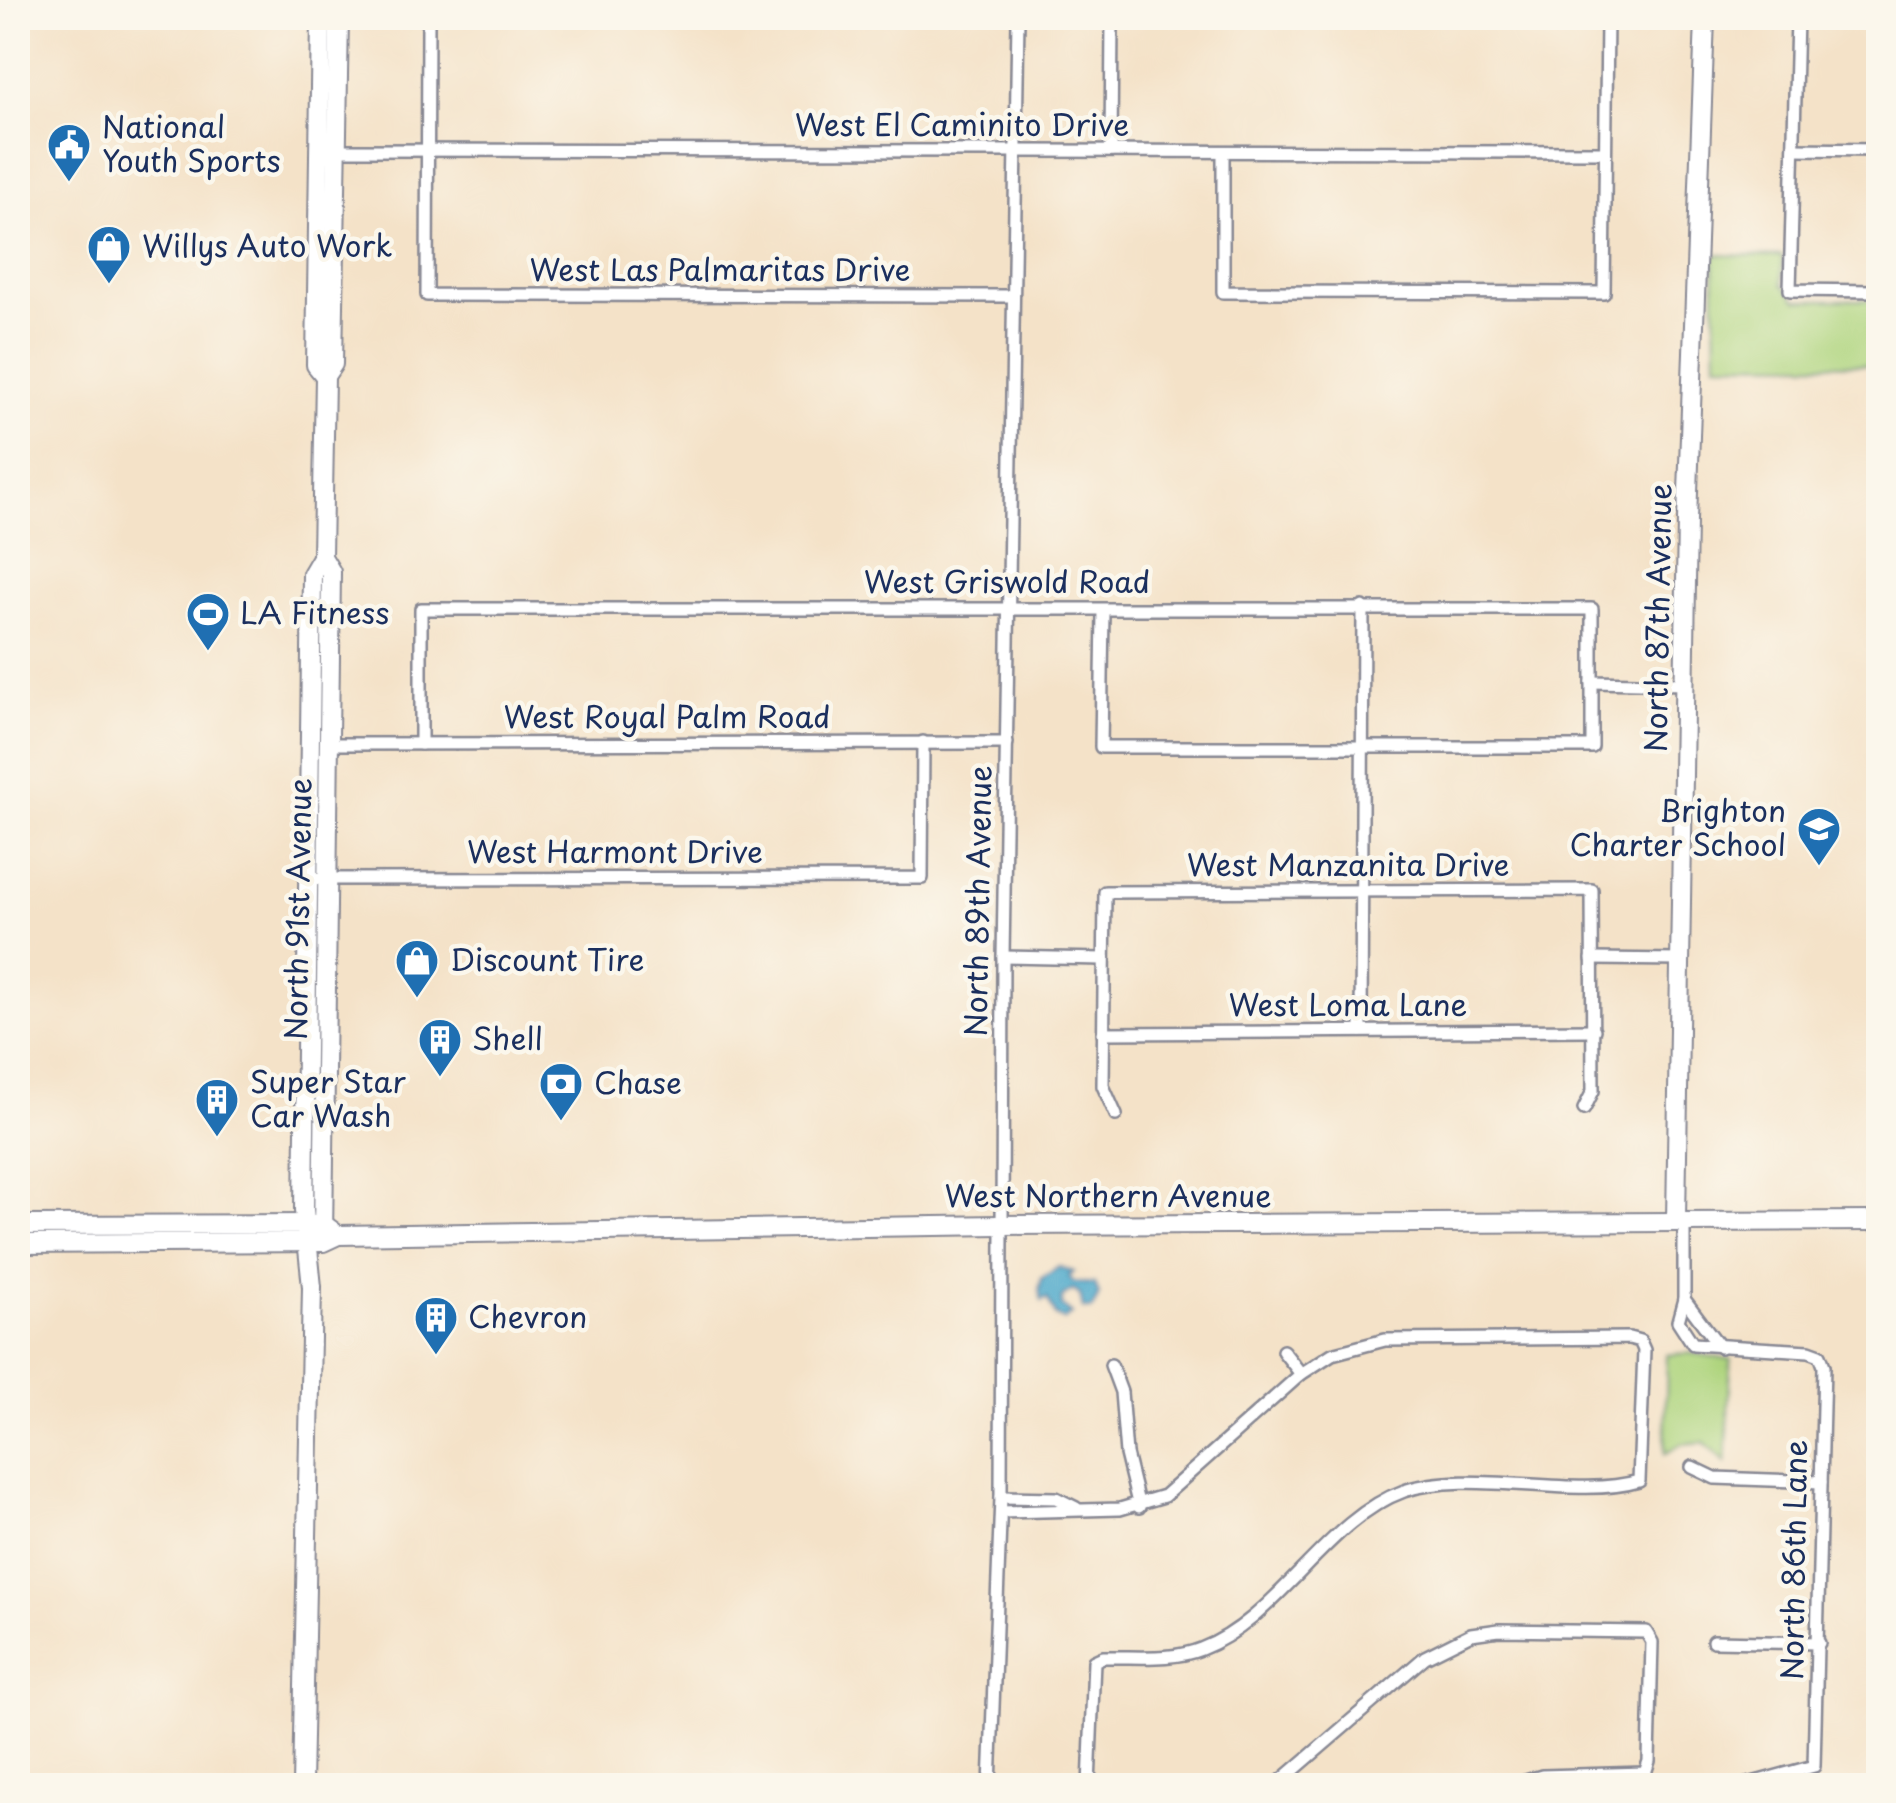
<svg xmlns="http://www.w3.org/2000/svg" width="1896" height="1803" font-family="'Playpen Sans',sans-serif">
	<style>
		.green { fill: #aed47d; stroke: #64826e; stroke-width: 2.5 }
		.water { fill: #4ca8ca; stroke: #346c94; stroke-width: 2.5 }
		.lines { fill: none; stroke-linecap: round; stroke-linejoin: round }
		.street-casing { stroke: #888893; stroke-width: 16 }
		.secondary-casing { stroke: #888893; stroke-width: 22 }
		.primary-casing { stroke: #888893; stroke-width: 22 }
		.street { stroke: #fff; stroke-width: 11 }
		.secondary { stroke: #fff; stroke-width: 18 }
		.primary { stroke: #fff; stroke-width: 18 }
		.labels { text-anchor: middle; stroke-width: 9; stroke-linejoin: round; paint-order: stroke }
		.street-label { font-size: 30px; fill: #1b2f5e; stroke: #fbf7ec }
		.poi-label { font-size: 30px; fill: #1b2f5e; stroke: #fbf7ec; text-anchor: start }
	</style>
	<rect width="100%" height="100%" fill="#fbf7ec"/>
	<filter id="ink" filterUnits="userSpaceOnUse"><feTurbulence type="fractalNoise" baseFrequency=".01" numOctaves="2"/><feDisplacementMap in="SourceGraphic" scale="20" xChannelSelector="R" yChannelSelector="G"/><feConvolveMatrix kernelMatrix="1 2 1 2 8 2 1 2 1" color-interpolation-filters="sRGB"/></filter>
	<filter id="wash" filterUnits="userSpaceOnUse"><feTurbulence type="fractalNoise" baseFrequency=".0048" numOctaves="4" result="noise"/><feDisplacementMap in="SourceGraphic" scale="40" xChannelSelector="R" yChannelSelector="G"/><feGaussianBlur stdDeviation="2.25" result="paint"/><feColorMatrix in="noise" values="0 0 0 0 0 0 0 0 0 0 0 0 0 0 0 0 0 1.4 0 .05"/><feComposite in="paint" operator="in"/></filter>
	<g filter="url(#wash)">
		<rect width="100%" height="100%" fill="#f4e2c8"/>
		<g class="green">
			<polygon points="1714,255 1782,256 1782,284 1797,300 1878,300 1878,365 1716,363"/>
			<polygon points="1688,1353 1731,1359 1726,1462 1704,1442 1681,1444 1665,1454 1667,1355"/>
			<polygon points="639,1772 671,1778 682,1785 599,1785"/>
		</g>
		<polygon class="water" points="1059,1267 1073,1272 1069,1276 1073,1282 1095,1284 1099,1295 1092,1309 1083,1309 1080,1295 1073,1290 1062,1298 1062,1306 1072,1314 1064,1320 1056,1316 1047,1298 1042,1301 1039,1291 1042,1278"/>
	</g>
	<g filter="url(#ink)">
		<g class="lines">
			<defs>
				<g id="street">
					<polyline points="428,18 427,295 1012,296"/>
					<polyline points="1797,18 1790,290 1878,291"/>
					<polyline points="1794,149 1878,150"/>
					<polyline points="333,150 1604,152"/>
					<polyline points="1111,151 1112,18"/>
					<polyline points="1223,152 1223,292 1604,293 1607,18"/>
					<polyline points="1592,682 1685,684"/>
					<polyline points="328,744 1007,743"/>
					<polyline points="421,744 421,609 1592,609 1592,747 1101,747 1103,611"/>
					<polyline points="308,879 922,878 923,742"/>
					<polyline points="1003,957 1103,959"/>
					<polyline points="1592,959 1681,960"/>
					<polyline points="1361,1031 1363,607"/>
					<polyline points="1103,1033 1594,1030"/>
					<polyline points="1116,1115 1103,1086 1105,892 1592,890 1593,1091 1584,1109"/>
					<polyline points="1684,1220 1684,1299 1678,1321 1693,1344 1809,1351 1820,1355 1824,1366 1814,1766 1741,1786"/>
					<polyline points="1684,1299 1720,1347"/>
					<polyline points="1283,1351 1301,1374"/>
					<polyline points="1111,1365 1121,1392 1126,1454 1139,1507"/>
					<polyline points="1692,1467 1715,1478 1821,1482"/>
					<polyline points="1001,1497 1056,1498 1076,1508"/>
					<path d="M1001,1512L1120,1509L1164,1496L1301,1374L1332,1354L1385,1340L1629,1338L1640,1341L1644,1350L1639,1481C1574,1500 1471,1468 1404,1491C1326,1519 1278,1620 1201,1649C1171,1661 1135,1656 1103,1657L1094,1661L1089,1786"/>
					<polyline points="1713,1641 1819,1643"/>
					<polyline points="990,1786 1001,1497 1003,957 1018,18"/>
					<polyline points="1275,1786 1425,1657 1471,1634 1499,1630 1646,1632 1652,1642 1649,1761 1645,1773 1542,1776 1509,1786"/>
				</g>
				<g id="secondary">
					<polyline points="325,376 333,364 339,18"/>
					<polyline points="322,557 331,572 323,1239"/>
					<polyline points="1676,1220 1687,520 1705,18"/>
					<polyline points="302,1786 312,1287 304,1210 312,574 322,557 325,376 316,365 321,18"/>
				</g>
				<g id="primary">
					<polyline points="18,1225 323,1224 338,1235"/>
					<polyline points="18,1244 323,1242 338,1235 1001,1225 1878,1221"/>
				</g>
			</defs>
			<use href="#street" class="street-casing"/>
			<use href="#secondary" class="secondary-casing"/>
			<use href="#primary" class="primary-casing"/>
			<use href="#street" class="street"/>
			<use href="#secondary" class="secondary"/>
			<use href="#primary" class="primary"/>
		</g>
	</g>
	<defs>
		<symbol id="civic-pin" viewBox="-11 -11 22 30"><path d="M0 17L-7.5 6A9.5 9.5 0 1 1 7.5 6Z" fill="#1f6fb2" stroke="#fbf7ec"/><path d="M-.6-6.5H3V-4.5H.6V-3L4-1V1h2V6H-6V1h2V-1L-.6-3ZM-1.2 2.5V6h2.4V2.5Z" fill="#fff"/></symbol>
		<symbol id="shop-pin" viewBox="-11 -11 22 30"><path d="M0 17L-7.5 6A9.5 9.5 0 1 1 7.5 6Z" fill="#1f6fb2" stroke="#fbf7ec"/><path d="M-5-2.5h2.3a2.7 3.5 0 0 1 5.4 0H5L5.5 6h-11ZM-1.5-2.5h3a1.5 2.3 0 0 0-3 0Z" fill="#fff"/></symbol>
		<symbol id="stadium-pin" viewBox="-11 -11 22 30"><path d="M0 17L-7.5 6A9.5 9.5 0 1 1 7.5 6Z" fill="#1f6fb2" stroke="#fbf7ec"/><path d="M0-5a6.5 5 0 1 0 0 10a6.5 5 0 1 0 0-10ZM-3.5-1.8h7v3.6h-7Z" fill="#fff"/></symbol>
		<symbol id="school-pin" viewBox="-11 -11 22 30"><path d="M0 17L-7.5 6A9.5 9.5 0 1 1 7.5 6Z" fill="#1f6fb2" stroke="#fbf7ec"/><path d="M0-5L7-2L0 1L-7-2ZM-4 1L0 2.5L4 1V4Q0 6-4 4Z" fill="#fff"/></symbol>
		<symbol id="building-pin" viewBox="-11 -11 22 30"><path d="M0 17L-7.5 6A9.5 9.5 0 1 1 7.5 6Z" fill="#1f6fb2" stroke="#fbf7ec"/><path d="M-4-6H4V6H1V3H-1V6H-4ZM-2.5-4.3h1.7v1.8h-1.7ZM.8-4.3h1.7v1.8H.8ZM-2.5-1h1.7V.8h-1.7ZM.8-1h1.7V.8H.8Z" fill="#fff"/></symbol>
		<symbol id="bank-pin" viewBox="-11 -11 22 30"><path d="M0 17L-7.5 6A9.5 9.5 0 1 1 7.5 6Z" fill="#1f6fb2" stroke="#fbf7ec"/><path d="M-6-4H6V4H-6ZM0-2.3a2.3 2.3 0 1 0 0 4.6a2.3 2.3 0 1 0 0-4.6Z" fill="#fff"/></symbol>
	</defs>
	<g fill-rule="evenodd">
		<use href="#civic-pin" x="44" y="120" width="50" height="68"/>
		<use href="#shop-pin" x="84" y="222" width="50" height="68"/>
		<use href="#stadium-pin" x="183" y="589" width="50" height="68"/>
		<use href="#school-pin" x="1794" y="804" width="50" height="68"/>
		<use href="#shop-pin" x="392" y="936" width="50" height="68"/>
		<use href="#building-pin" x="415" y="1015" width="50" height="68"/>
		<use href="#bank-pin" x="536" y="1059" width="50" height="68"/>
		<use href="#building-pin" x="192" y="1075" width="50" height="68"/>
		<use href="#building-pin" x="411" y="1293" width="50" height="68"/>
	</g>
	<g class="labels">
		<g class="street-label">
			<text x="962" y="136">West El Caminito Drive</text>
			<text x="720" y="281">West Las Palmaritas Drive</text>
			<text x="1007" y="593">West Griswold Road</text>
			<text transform="translate(1659 618) rotate(-89)" y="10">North 87th Avenue</text>
			<text x="667" y="728">West Royal Palm Road</text>
			<text x="615" y="863">West Harmont Drive</text>
			<text x="1348" y="876">West Manzanita Drive</text>
			<text transform="translate(979 901) rotate(-89)" y="10">North 89th Avenue</text>
			<text transform="translate(299 909) rotate(-89)" y="10">North 91st Avenue</text>
			<text x="1348" y="1016">West Loma Lane</text>
			<text x="1108" y="1207">West Northern Avenue</text>
			<text transform="translate(1795 1560) rotate(-89)" y="10">North 86th Lane</text>
		</g>
		<g class="poi-label">
			<text x="102" y="138">National<tspan x="102" dy="34">Youth Sports</tspan></text>
			<text x="142" y="257">Willys Auto Work</text>
			<text x="240" y="624">LA Fitness</text>
			<text x="1786" y="822" text-anchor="end">Brighton<tspan x="1786" dy="34">Charter School</tspan></text>
			<text x="450" y="971">Discount Tire</text>
			<text x="472" y="1050">Shell</text>
			<text x="250" y="1093">Super Star<tspan x="250" dy="34">Car Wash</tspan></text>
			<text x="594" y="1094">Chase</text>
			<text x="468" y="1328">Chevron</text>
		</g>
	</g>
	<rect width="1896" height="1803" fill="none" stroke="#fbf7ec" stroke-width="60"/>
</svg>
